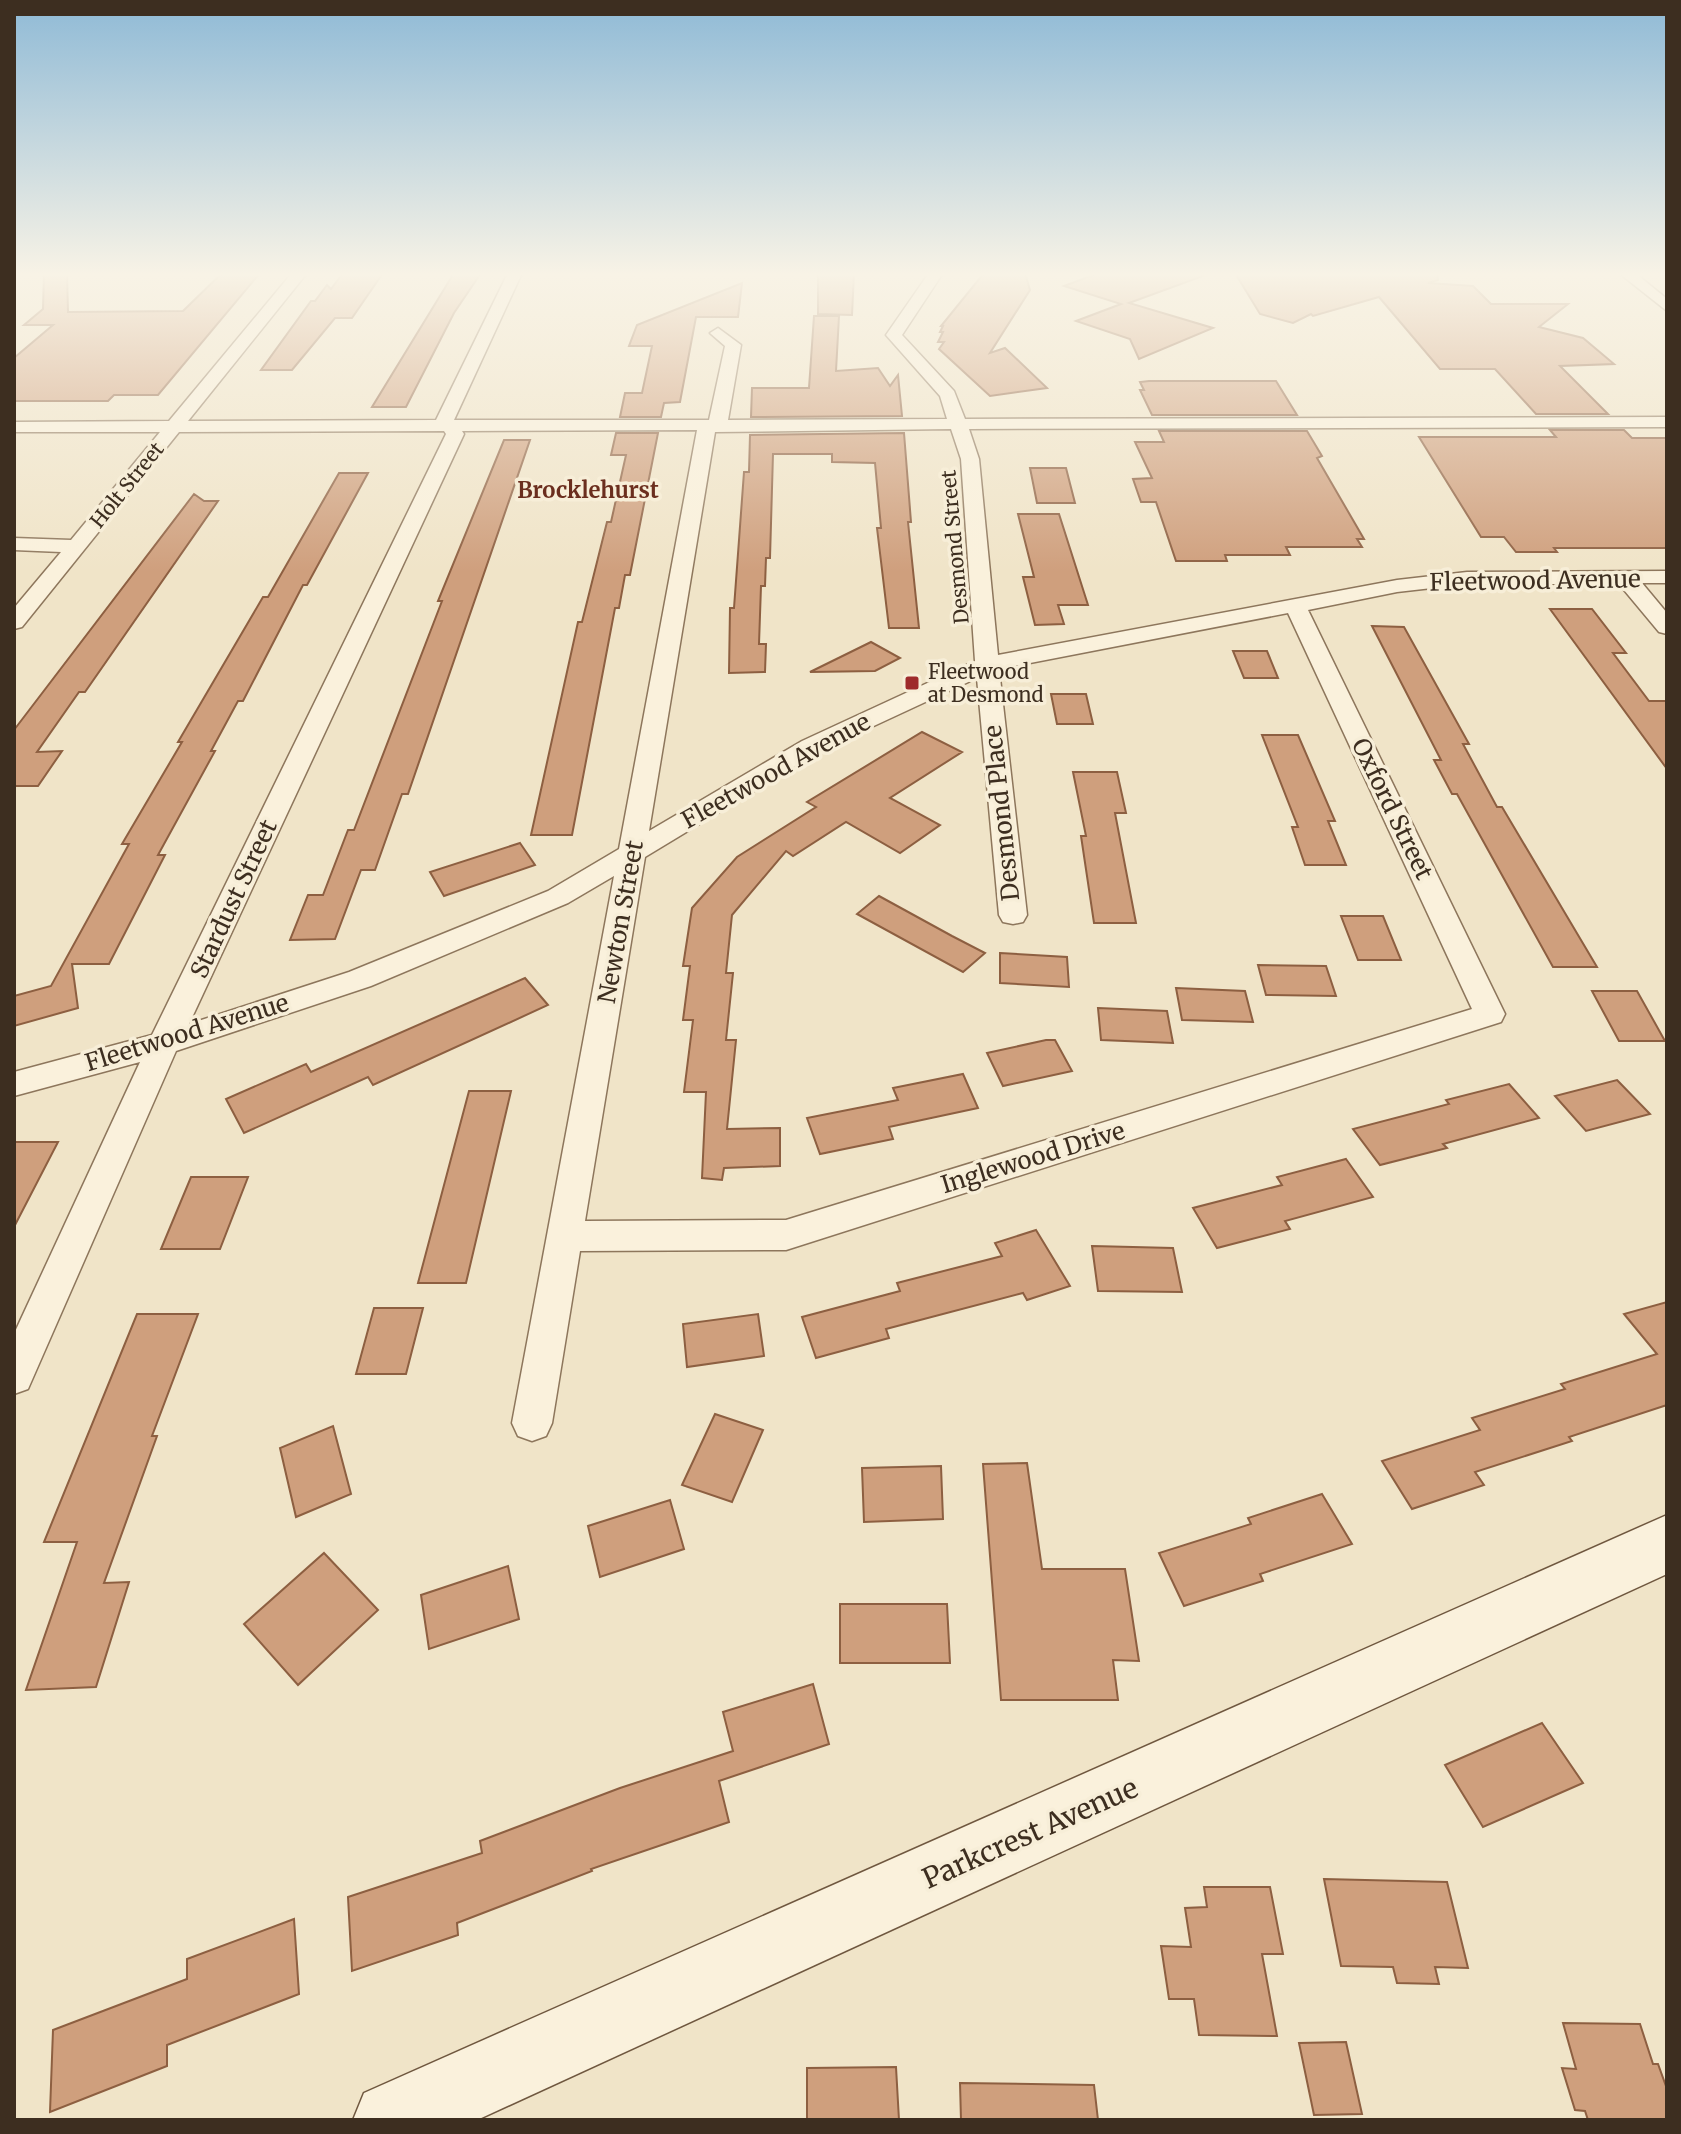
<svg xmlns="http://www.w3.org/2000/svg" width="1681" height="2134" font-family="Merriweather,serif">
	<style>
		.building { fill: #cf9f7d; stroke: #8d5f41; stroke-width: 2 }
		.lines { fill: none; stroke-linecap: round; stroke-linejoin: round }
		.street-casing { stroke: #8d765c; stroke-width: 3 }
		.secondary-casing { stroke: #6f573f; stroke-width: 3 }
		.street { fill: #faf1dc; fill-rule: evenodd }
		.secondary { fill: #faf1dc; fill-rule: evenodd }
		.poi-dot { fill: #9e2a2b; stroke: #f7eed8; stroke-width: 3 }
		.labels { text-anchor: middle; stroke-width: 7; stroke-linejoin: round; paint-order: stroke }
		.far-street-label { font-size: 20px; fill: #3d2e20; stroke: #f7eed8 }
		.far-poi-label { font-size: 20px; fill: #3d2e20; stroke: #f7eed8; text-anchor: start }
		.far-neighbourhood-label { font-size: 22px; font-weight: bold; fill: #6b2e1e; stroke: #f7eed8 }
		.street-label { font-size: 24px; fill: #3d2e20; stroke: #f7eed8 }
		.near-street-label { font-size: 28px; fill: #3d2e20; stroke: #f7eed8 }
	</style>
	<rect width="100%" height="100%" fill="#f0e4c8"/>
	<g class="building">
		<polygon points="44,273 67,273 68,312 183,311 222,273 260,273 158,395 114,395 108,401 14,401 14,358 53,325 24,325 43,309"/>
		<polygon points="343,273 383,273 352,318 335,318 292,370 261,370 311,301 315,301 327,285 331,289"/>
		<polygon points="454,273 481,273 454,313 406,407 372,407"/>
		<polygon points="818,273 854,273 852,315 818,314"/>
		<polygon points="984,273 1025,273 1030,290 990,353 1005,348 1047,388 990,396 939,349 944,342 938,342 943,332 940,332 943,326 941,326"/>
		<polygon points="1099,273 1202,273 1203,276 1129,303 1213,328 1139,359 1130,339 1076,321 1121,304 1064,286"/>
		<polygon points="1235,273 1437,273 1438,280 1428,283 1473,286 1491,304 1568,304 1539,327 1583,338 1614,364 1560,366 1608,414 1536,414 1495,369 1440,369 1379,297 1313,316 1311,314 1293,323 1260,314"/>
		<polygon points="742,283 738,317 696,317 680,402 664,403 661,417 620,417 625,393 642,393 652,346 629,346 637,325"/>
		<polygon points="814,316 839,316 836,371 878,368 890,386 898,375 902,416 751,417 752,388 809,388"/>
		<polygon points="1149,381 1276,381 1297,415 1152,415 1140,390 1144,390 1140,382"/>
		<polygon points="1550,430 1624,430 1632,438 1667,438 1667,548 1554,548 1557,552 1516,552 1504,537 1481,537 1419,437 1556,437"/>
		<polygon points="1159,431 1307,431 1322,456 1317,458 1364,539 1357,539 1362,547 1286,547 1290,555 1225,555 1227,561 1176,561 1156,502 1141,502 1133,479 1152,478 1135,442 1164,442"/>
		<polygon points="616,433 658,433 630,575 625,575 619,608 615,608 572,835 531,835 578,622 582,622 607,522 611,522 626,455 611,455"/>
		<polygon points="904,433 911,522 908,522 919,628 889,628 877,528 881,528 875,463 832,462 832,454 773,454 770,558 766,558 765,586 761,586 759,644 766,644 765,672 729,673 730,608 734,608 744,472 749,472 750,435"/>
		<polygon points="504,440 530,440 408,794 402,794 375,870 361,870 335,939 290,940 308,895 323,895 348,830 354,830 442,601 438,601"/>
		<polygon points="1030,468 1066,468 1075,503 1037,503"/>
		<polygon points="339,473 368,473 307,585 303,585 243,701 238,701 211,751 215,751 158,855 165,855 109,964 72,964 78,1008 14,1026 14,996 51,986 129,844 122,844 182,742 178,742 263,597 268,597"/>
		<polygon points="194,494 204,501 218,501 85,692 79,692 37,752 62,751 38,786 14,786 14,730"/>
		<polygon points="1018,514 1059,514 1088,605 1058,605 1064,624 1035,625 1023,577 1034,577"/>
		<polygon points="1550,609 1592,609 1626,653 1613,653 1649,701 1667,701 1667,769"/>
		<polygon points="1372,626 1404,627 1469,744 1463,744 1497,807 1502,807 1597,967 1553,967 1457,794 1452,794 1434,760 1441,760"/>
		<polygon points="871,642 900,658 875,671 810,672"/>
		<polygon points="1233,651 1267,651 1278,678 1244,678"/>
		<polygon points="1051,694 1086,694 1093,724 1057,724"/>
		<polygon points="922,732 962,752 890,798 940,825 900,853 846,822 793,856 786,851 732,915 726,973 733,973 726,1040 736,1040 727,1129 780,1128 780,1166 724,1168 722,1180 702,1178 706,1092 684,1092 693,1020 683,1020 690,966 683,966 692,908 737,857 816,807 807,802"/>
		<polygon points="1262,735 1298,735 1335,821 1328,821 1346,865 1305,865 1292,827 1298,827"/>
		<polygon points="1073,772 1117,772 1126,813 1115,813 1136,923 1094,923 1081,836 1086,836"/>
		<polygon points="520,843 535,865 444,896 430,872"/>
		<polygon points="879,896 952,936 985,953 963,972 857,914"/>
		<polygon points="1341,916 1383,916 1401,960 1358,960"/>
		<polygon points="1000,953 1067,957 1069,987 1000,983"/>
		<polygon points="1258,965 1326,966 1336,996 1266,995"/>
		<polygon points="525,978 548,1005 373,1085 368,1077 244,1133 226,1099 306,1064 311,1072"/>
		<polygon points="1176,988 1245,991 1253,1022 1182,1020"/>
		<polygon points="1592,991 1637,991 1665,1041 1619,1041"/>
		<polygon points="1098,1008 1167,1011 1173,1043 1101,1040"/>
		<polygon points="1046,1040 1055,1040 1072,1071 1003,1086 987,1053"/>
		<polygon points="963,1074 978,1108 889,1127 893,1139 820,1154 807,1118 898,1100 893,1088"/>
		<polygon points="1617,1080 1650,1114 1586,1131 1555,1096"/>
		<polygon points="1509,1084 1539,1118 1443,1144 1447,1148 1380,1165 1353,1129 1449,1104 1446,1100"/>
		<polygon points="469,1091 511,1091 466,1283 418,1283"/>
		<polygon points="14,1142 58,1142 14,1227"/>
		<polygon points="1346,1159 1373,1197 1285,1221 1290,1229 1217,1248 1193,1208 1282,1185 1277,1177"/>
		<polygon points="191,1177 248,1177 220,1249 161,1249"/>
		<polygon points="1036,1230 1070,1286 1027,1300 1023,1293 886,1329 889,1338 816,1358 802,1317 900,1291 897,1283 1002,1256 995,1243"/>
		<polygon points="1092,1246 1173,1248 1182,1292 1098,1291"/>
		<polygon points="1667,1302 1667,1405 1569,1437 1572,1441 1475,1472 1484,1485 1412,1509 1382,1461 1480,1430 1472,1418 1565,1389 1561,1384 1657,1354 1624,1314"/>
		<polygon points="374,1308 423,1308 406,1374 356,1374"/>
		<polygon points="137,1314 198,1314 152,1436 157,1436 104,1583 129,1582 96,1687 26,1690 77,1542 44,1542"/>
		<polygon points="758,1314 764,1356 687,1367 683,1324"/>
		<polygon points="715,1414 763,1430 732,1502 682,1485"/>
		<polygon points="333,1426 351,1494 296,1517 280,1448"/>
		<polygon points="1027,1463 1042,1569 1125,1569 1139,1661 1113,1660 1118,1700 1001,1700 983,1464"/>
		<polygon points="941,1466 943,1519 864,1522 862,1468"/>
		<polygon points="1322,1494 1352,1544 1260,1574 1263,1581 1184,1606 1159,1553 1251,1524 1248,1518"/>
		<polygon points="670,1500 684,1549 600,1577 588,1526"/>
		<polygon points="324,1553 378,1610 298,1685 244,1624"/>
		<polygon points="508,1566 519,1619 429,1649 421,1595"/>
		<polygon points="840,1604 947,1604 950,1663 840,1663"/>
		<polygon points="813,1684 829,1744 719,1781 729,1822 591,1869 592,1871 457,1923 458,1935 352,1971 348,1897 482,1853 480,1841 620,1788 733,1751 723,1712"/>
		<polygon points="1542,1723 1583,1783 1483,1827 1445,1765"/>
		<polygon points="1324,1879 1447,1882 1468,1968 1435,1967 1439,1984 1397,1983 1393,1967 1341,1966"/>
		<polygon points="1204,1887 1270,1887 1283,1954 1262,1954 1277,2036 1199,2035 1194,1999 1169,1999 1161,1946 1191,1947 1185,1908 1207,1907"/>
		<polygon points="294,1919 299,1994 167,2045 167,2066 50,2112 53,2030 187,1979 187,1959"/>
		<polygon points="1563,2023 1640,2024 1653,2064 1658,2064 1667,2089 1667,2120 1588,2120 1585,2111 1575,2110 1562,2068 1576,2069"/>
		<polygon points="1346,2042 1362,2114 1314,2115 1299,2043"/>
		<polygon points="896,2067 899,2120 807,2120 807,2068"/>
		<polygon points="960,2083 1094,2085 1098,2120 961,2120"/>
	</g>
	<g class="lines">
		<defs>
			<g id="street">
				<path d="M292,273H307L188,421L436,420L508,273H522L454,420H709L725,346L710,333L718,328L741,345L728,420L947,419L940,396L886,335L929,273H943L902,335L954,391L965,419L1667,417V427L969,429L979,459L998,655L1397,580L1467,572L1667,571V583H1642L1667,613V634L1659,632L1619,584H1467L1397,592L1308,610L1505,1014L1501,1022L786,1250L580,1251L552,1423L546,1436L532,1441L518,1436L512,1423L614,876L568,903L371,986L176,1051L28,1389L14,1394V1334L140,1062L14,1096V1072L152,1035L446,434L444,431L179,432L22,627L14,629V608L61,552L14,550V538L71,540L160,432H14V422L169,421ZM951,429L961,459L975,661L802,741L649,831L715,432ZM697,430L619,849L548,891L349,972L189,1024L464,434L462,431ZM1288,613L1472,1009L786,1220L585,1221L645,857L820,751L977,678L999,915L1003,922L1013,924L1023,922L1027,915L999,669Z"/>
				<polygon points="1619,273 1635,273 1667,299 1667,311"/>
			</g>
			<polygon id="secondary" points="1667,1515 1667,1574 477,2120 353,2120 364,2093"/>
		</defs>
		<use href="#street" class="street-casing"/>
		<use href="#secondary" class="secondary-casing"/>
		<use href="#street" class="street"/>
		<use href="#secondary" class="secondary"/>
	</g>
	<linearGradient id="sky" x2="0" y2="1"><stop stop-color="#8fbad6"/><stop offset="0.48" stop-color="#f8f3e6"/><stop offset="1" stop-color="#f8f3e6" stop-opacity="0"/></linearGradient>
	<rect width="1681" height="572" fill="url(#sky)"/>
	<rect class="poi-dot" x="904" y="675" width="16" height="16" rx="4"/>
	<g class="labels">
		<g class="far-street-label">
			<text transform="translate(127 485) rotate(-51)" y="7">Holt Street</text>
			<text transform="translate(955 547) rotate(-95)" y="7">Desmond Street</text>
		</g>
		<g class="far-poi-label">
			<text x="928" y="679">Fleetwood<tspan x="928" dy="23">at Desmond</tspan></text>
		</g>
		<g class="far-neighbourhood-label">
			<text x="588" y="498">Brocklehurst</text>
		</g>
		<g class="street-label">
			<text transform="translate(1535 581) rotate(-1)" y="8">Fleetwood Avenue</text>
			<text transform="translate(776 771) rotate(-29)" y="8">Fleetwood Avenue</text>
			<text transform="translate(1392 809) rotate(64)" y="8">Oxford Street</text>
			<text transform="translate(1002 813) rotate(-96)" y="8">Desmond Place</text>
			<text transform="translate(234 899) rotate(-65)" y="8">Stardust Street</text>
			<text transform="translate(621 922) rotate(-80)" y="8">Newton Street</text>
			<text transform="translate(187 1033) rotate(-17)" y="8">Fleetwood Avenue</text>
			<text transform="translate(1033 1158) rotate(-17)" y="8">Inglewood Drive</text>
		</g>
		<g class="near-street-label">
			<text transform="translate(1030 1833) rotate(-24)" y="10">Parkcrest Avenue</text>
		</g>
	</g>
	<rect width="1681" height="2134" fill="none" stroke="#3d2e20" stroke-width="32"/>
</svg>
